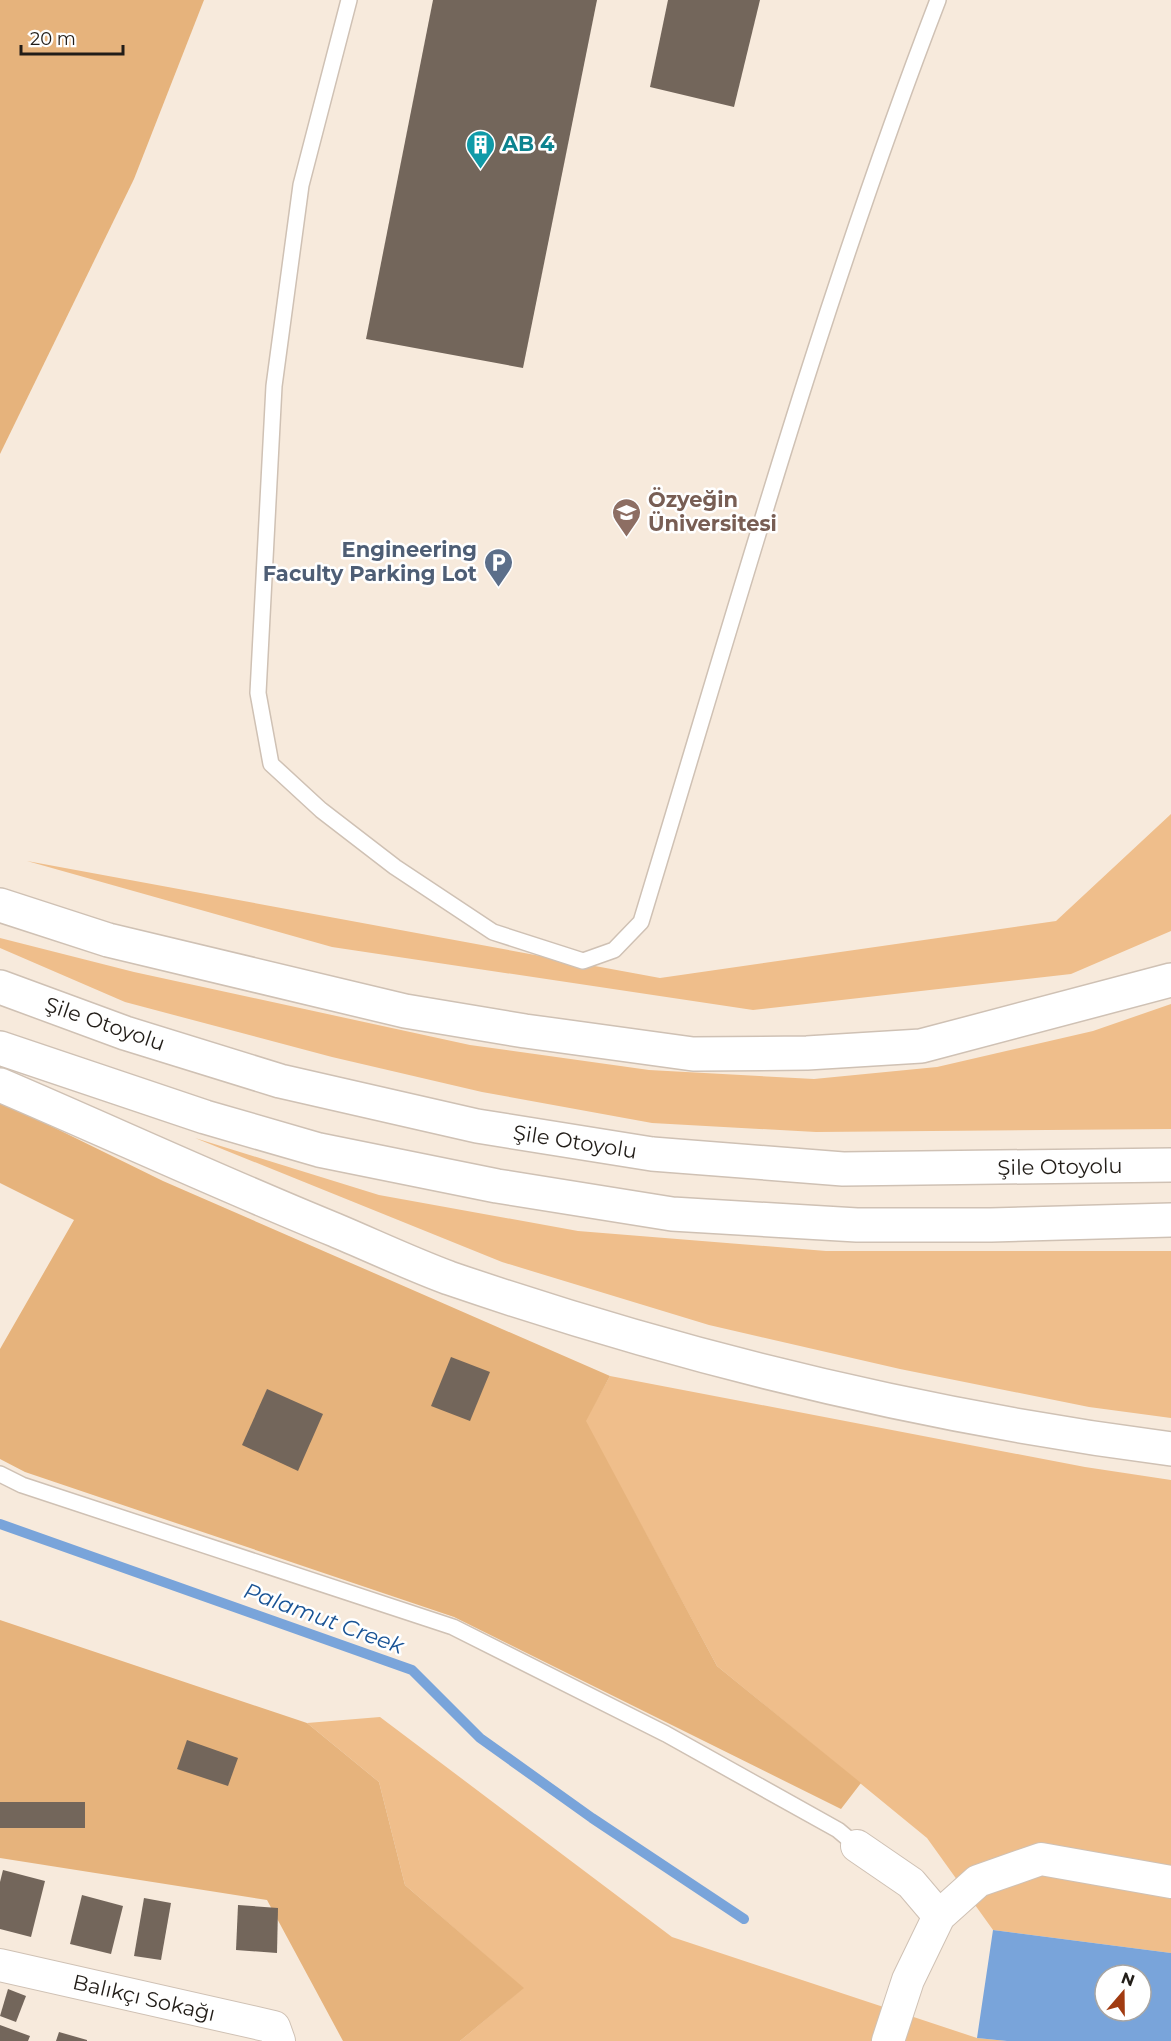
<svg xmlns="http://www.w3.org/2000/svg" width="1171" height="2041" font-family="Montserrat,sans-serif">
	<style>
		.green { fill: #efbe8b }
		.forest { fill: #e6b37c }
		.water { fill: #79a4da; fill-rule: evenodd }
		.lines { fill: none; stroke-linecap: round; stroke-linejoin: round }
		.stream { stroke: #79a4da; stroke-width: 10 }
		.building { fill: #73665b }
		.lane-casing { stroke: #cfc1b4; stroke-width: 18 }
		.street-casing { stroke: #cfc1b4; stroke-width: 34 }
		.highway-casing { stroke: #cfc1b4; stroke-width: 36 }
		.lane { stroke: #fff; stroke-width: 15 }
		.street { stroke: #fff; stroke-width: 32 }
		.highway { stroke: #fff; stroke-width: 33 }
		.labels { text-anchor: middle; stroke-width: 5; stroke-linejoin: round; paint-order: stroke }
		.culture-label { font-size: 21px; font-weight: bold; fill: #0d838f; stroke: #fff; text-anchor: start }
		.education-label { font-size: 21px; font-weight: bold; fill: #785e54; stroke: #fff; text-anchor: start }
		.service-label { font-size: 21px; font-weight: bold; fill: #4e5e75; stroke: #fff; text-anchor: end }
		.street-label { font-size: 21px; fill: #221d18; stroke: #fff }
		.water-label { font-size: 22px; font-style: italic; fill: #185294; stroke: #fff }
	</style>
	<rect width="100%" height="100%" fill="#f7eadc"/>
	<g class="green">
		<polygon points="1171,814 1171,931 1071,974 753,1010 332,947 27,861 660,978 1056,921"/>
		<polygon points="0,938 134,972 470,1045 649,1070 814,1079 937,1067 1093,1031 1171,1004 1171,1129 816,1132 652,1123 482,1092 332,1057 125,1002 0,948"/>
		<polygon points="195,1138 379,1195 578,1231 826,1251 1171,1251 1171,1418 1089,1407 900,1369 709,1325 502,1262"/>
		<polygon points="610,1376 1085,1467 1171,1480 1171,1953 993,1930 927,1838 717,1666 585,1421"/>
		<polygon points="380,1717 672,1937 977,2038 1007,2041 460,2041 523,1988 405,1885 379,1782 307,1723"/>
	</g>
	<g class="forest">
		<polygon points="0,0 204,0 134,179 0,454"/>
		<polygon points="0,1101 163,1181 610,1376 586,1421 717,1666 861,1783 841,1809 454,1617 25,1472 0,1459 0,1349 74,1220 0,1183"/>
		<polygon points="0,1620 307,1723 379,1782 405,1885 524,1988 460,2041 343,2041 267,1900 0,1858"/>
	</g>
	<path class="water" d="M993,1930L1171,1953V2041H1007L977,2038ZM1105,1975H1141V2011H1105Z"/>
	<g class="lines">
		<polyline class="stream" points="0,1524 412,1670 480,1738 592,1818 744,1919"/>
	</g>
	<g class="building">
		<polygon points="433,0 597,0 523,368 366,339"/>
		<polygon points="668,0 760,0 734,107 650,87"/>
		<polygon points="451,1357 490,1372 470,1421 431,1406"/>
		<polygon points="267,1389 323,1414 298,1471 242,1445"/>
		<polygon points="187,1740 238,1758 228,1786 177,1769"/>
		<rect x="0" y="1802" width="85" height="26"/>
		<polygon points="3,1870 45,1881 31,1937 0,1929 0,1882"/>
		<polygon points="82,1895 123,1906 111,1954 70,1944"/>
		<polygon points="144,1898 171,1903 161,1960 134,1956"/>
		<polygon points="238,1905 278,1908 277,1953 236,1950"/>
		<polygon points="8,1989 26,1996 16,2022 0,2016"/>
		<polygon points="0,2025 30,2036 28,2041 0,2041"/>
		<polygon points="59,2032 87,2040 87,2041 56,2041"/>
	</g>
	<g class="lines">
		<defs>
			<g id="lane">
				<path d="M349,0L301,185L274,386L258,693L271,764L321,810L395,867L493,932L583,961L614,950L641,922C735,613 822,301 938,0"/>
				<polyline points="0,1474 22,1485 453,1627 666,1734 838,1830 857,1846"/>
			</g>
			<g id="street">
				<polyline points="857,1846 911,1883 939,1916"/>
				<polyline points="0,1965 274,2027 279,2041"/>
				<polyline points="888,2041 908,1980 939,1916 978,1881 1041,1859 1171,1882"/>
			</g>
			<g id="highway">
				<polyline points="0,905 108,940 405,1011 525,1031 693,1054 807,1053 921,1046 1171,980"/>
				<polyline points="0,987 125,1033 280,1081 477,1126 652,1154 843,1169 1171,1165"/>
				<polyline points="0,1048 205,1117 319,1150 497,1186 672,1214 857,1225 991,1225 1171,1220"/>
				<path d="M0,1085C112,1133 222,1184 335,1230C373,1246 411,1264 449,1278C683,1358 926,1417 1171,1449"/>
			</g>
		</defs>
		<use href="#lane" class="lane-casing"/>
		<use href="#street" class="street-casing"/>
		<use href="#highway" class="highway-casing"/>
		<use href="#lane" class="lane"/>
		<use href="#street" class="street"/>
		<use href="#highway" class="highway"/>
	</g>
	<defs>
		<symbol id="building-pin" viewBox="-11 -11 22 30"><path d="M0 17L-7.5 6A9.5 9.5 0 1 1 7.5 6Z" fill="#0f9aa8" stroke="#fff"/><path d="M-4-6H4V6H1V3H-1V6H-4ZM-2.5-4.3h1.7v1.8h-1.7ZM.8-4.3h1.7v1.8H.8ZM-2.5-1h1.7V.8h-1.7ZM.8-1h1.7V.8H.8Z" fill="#fff"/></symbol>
		<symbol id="university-pin" viewBox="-11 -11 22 30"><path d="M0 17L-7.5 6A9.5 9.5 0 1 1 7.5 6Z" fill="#8d6e63" stroke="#fff"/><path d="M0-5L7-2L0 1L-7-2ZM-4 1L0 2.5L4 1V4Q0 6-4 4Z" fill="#fff"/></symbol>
		<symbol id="parking-pin" viewBox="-11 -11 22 30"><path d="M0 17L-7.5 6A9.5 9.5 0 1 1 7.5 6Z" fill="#5c6f8a" stroke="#fff"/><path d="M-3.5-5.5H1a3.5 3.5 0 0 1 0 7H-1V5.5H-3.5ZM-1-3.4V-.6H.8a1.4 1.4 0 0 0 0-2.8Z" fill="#fff"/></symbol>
	</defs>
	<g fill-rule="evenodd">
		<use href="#building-pin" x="464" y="128" width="33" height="45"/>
		<use href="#university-pin" x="610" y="496" width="33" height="45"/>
		<use href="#parking-pin" x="482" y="546" width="33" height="45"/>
	</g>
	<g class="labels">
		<g class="culture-label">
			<text x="502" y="151">AB 4</text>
		</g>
		<g class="education-label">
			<text x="648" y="507">Özyeğin<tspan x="648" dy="24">Üniversitesi</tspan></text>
		</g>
		<g class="service-label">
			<text x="477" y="557">Engineering<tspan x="477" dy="24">Faculty Parking Lot</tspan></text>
		</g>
		<g class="street-label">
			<text transform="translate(105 1024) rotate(19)" y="7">Şile Otoyolu</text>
			<text transform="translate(575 1142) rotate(9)" y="7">Şile Otoyolu</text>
			<text transform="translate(1060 1167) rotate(-1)" y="7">Şile Otoyolu</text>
			<text transform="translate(144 1998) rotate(13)" y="7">Balıkçı Sokağı</text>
		</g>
		<g class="water-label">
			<text transform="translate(324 1618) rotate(20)" y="8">Palamut Creek</text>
		</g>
	</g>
	<g transform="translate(1123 1993) rotate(20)"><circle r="28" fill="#ffffff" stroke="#a7a5a3" stroke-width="1.5"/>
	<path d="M0-4.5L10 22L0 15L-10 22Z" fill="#a13b11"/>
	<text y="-9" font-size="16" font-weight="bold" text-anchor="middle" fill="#221d18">N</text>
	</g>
	<path d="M21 45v9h102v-9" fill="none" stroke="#221d18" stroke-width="3"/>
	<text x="30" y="45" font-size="18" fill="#221d18" stroke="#ffffff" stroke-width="4.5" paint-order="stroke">20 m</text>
</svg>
